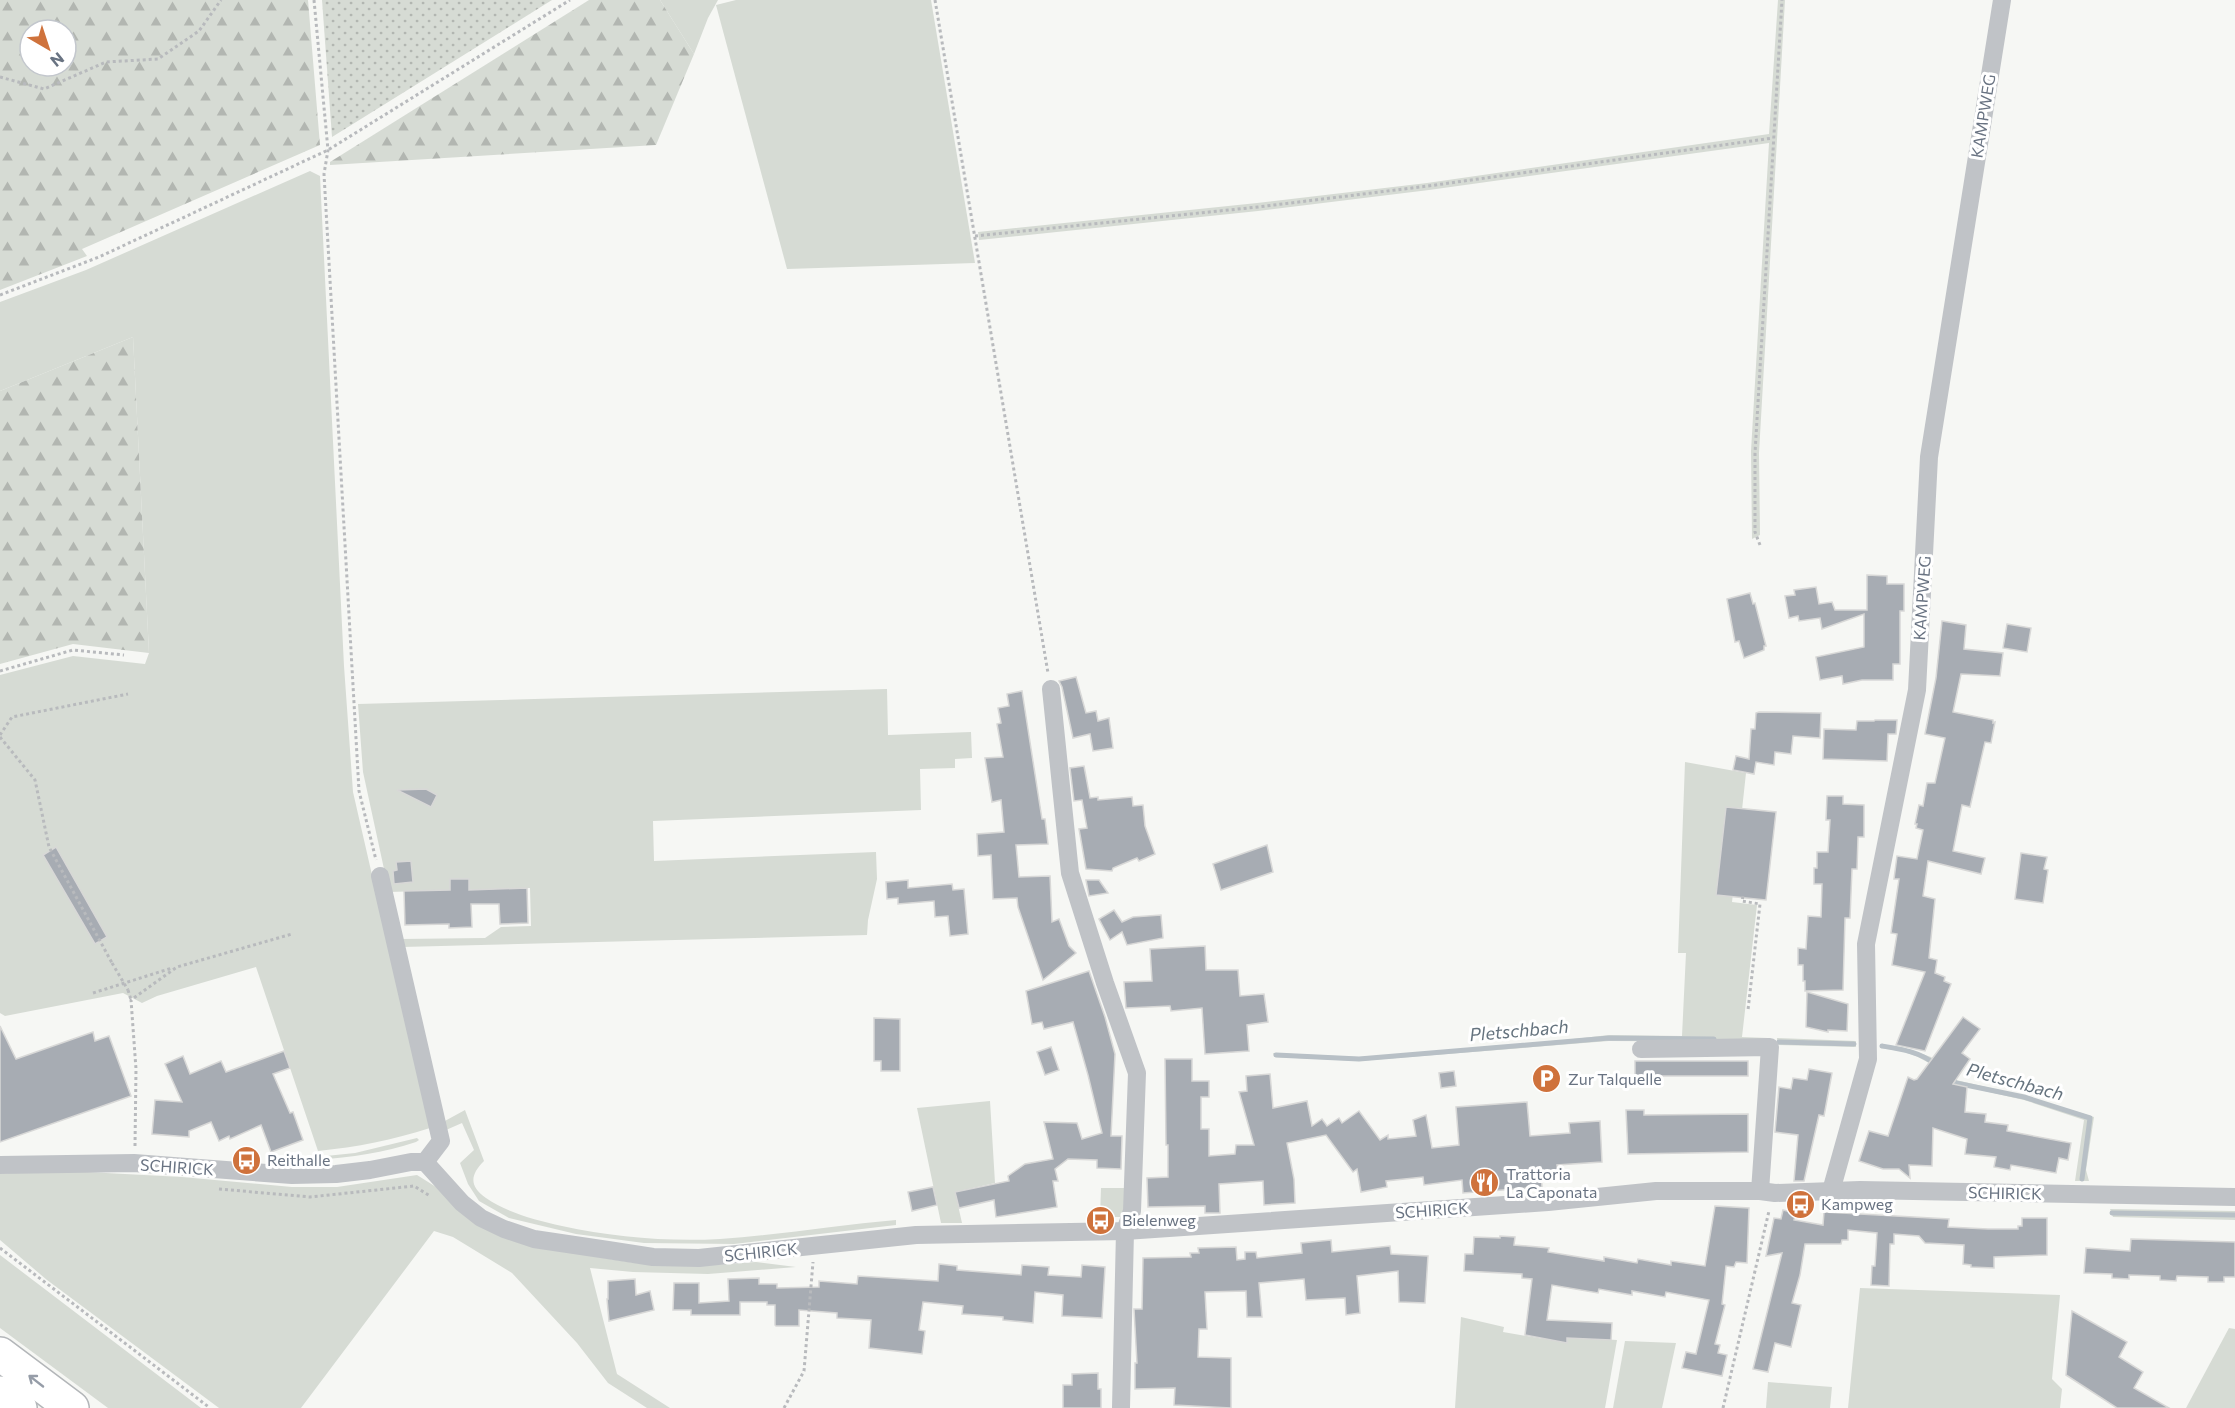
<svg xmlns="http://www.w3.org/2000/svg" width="2235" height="1408" font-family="Commissioner,sans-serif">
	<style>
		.green { fill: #d6dbd4 }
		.forest { fill: url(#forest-firs); fill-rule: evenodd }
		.park { fill: url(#park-dots) }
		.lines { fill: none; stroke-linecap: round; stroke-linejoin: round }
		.stream { stroke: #b8c0c6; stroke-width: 5 }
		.building { fill: #a7acb3; stroke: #d8d8d7; stroke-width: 1.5 }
		.motorway-casing { stroke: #b3b6b9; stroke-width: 36 }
		.path { stroke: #b8babd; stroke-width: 3; stroke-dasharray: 3 3; stroke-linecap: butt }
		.minor { stroke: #c0c3c7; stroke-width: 18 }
		.motorway { stroke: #fff; stroke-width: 33 }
		.path-bridge { stroke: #b8babd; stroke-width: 3; stroke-dasharray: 3 3; stroke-linecap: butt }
		.oneway { stroke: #969da8 }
		.labels { text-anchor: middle; stroke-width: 6; stroke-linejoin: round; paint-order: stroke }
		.street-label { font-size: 16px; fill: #697382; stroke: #fff }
		.poi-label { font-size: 16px; fill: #697382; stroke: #fff; text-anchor: start }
		.water-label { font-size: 18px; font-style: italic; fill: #65737e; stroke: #fff }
	</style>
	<defs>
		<pattern id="forest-firs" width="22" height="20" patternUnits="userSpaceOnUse" patternTransform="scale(1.5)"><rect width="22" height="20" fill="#d6dbd4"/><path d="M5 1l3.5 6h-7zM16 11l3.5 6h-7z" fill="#b2b6b1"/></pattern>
		<pattern id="park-dots" width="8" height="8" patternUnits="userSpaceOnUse" patternTransform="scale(1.5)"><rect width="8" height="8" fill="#d6dbd4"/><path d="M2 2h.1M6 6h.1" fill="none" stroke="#b2b6b1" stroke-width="1.8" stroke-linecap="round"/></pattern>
	</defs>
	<rect width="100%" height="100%" fill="#f6f7f4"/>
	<g class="green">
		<polygon points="660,0 718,0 708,18 694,54"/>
		<polygon points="736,0 931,0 975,263 787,269 716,5"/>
		<polygon points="1778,0 1785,0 1759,453 1760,535 1752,539 1751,451 1769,143 1429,190 1258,211 979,240 978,232 1257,203 1427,183 1769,134"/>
		<path d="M310,171L320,176L344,666L353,792L430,1128C393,1140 357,1147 318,1151L256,967L157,996L142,1003L123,993L5,1016L0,1013V675L73,656L145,664L149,653L133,337L0,391V302L86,270Z"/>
		<polygon points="887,689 888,735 971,732 972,758 955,759 955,768 920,769 921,810 653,821 654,861 876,852 877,879 868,920 867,935 402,947 400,939 485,938 501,927 531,926 530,888 389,892 363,772 358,704"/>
		<polygon points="1685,762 1746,773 1732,902 1757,905 1742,1037 1768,1038 1767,1042 1609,1041 1359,1061 1274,1057 1273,1053 1359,1057 1493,1048 1609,1035 1682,1036 1686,953 1678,953"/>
		<polygon points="1777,1038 1856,1041 1856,1047 1777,1045"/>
		<polygon points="1880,1045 1902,1047 1931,1057 1956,1080 2025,1096 2094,1117 2086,1170 2089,1181 2075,1181 2084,1120 2024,1100 1954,1084 1929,1063 1916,1056 1901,1051 1880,1048"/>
		<polygon points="990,1101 995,1183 955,1192 962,1223 941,1223 917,1108"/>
		<path d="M465,1110L484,1161C470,1175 469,1186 486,1198C508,1213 535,1220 562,1226C613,1237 668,1242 720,1239C779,1235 838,1225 896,1220V1225L734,1244L644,1243L576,1234L509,1218L479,1201L468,1184L460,1163L474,1150L462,1123L446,1130L443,1122Z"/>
		<path d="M417,1138L419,1140L416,1142C384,1153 351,1157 317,1160L316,1157L355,1153Z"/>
		<polygon points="49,1170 182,1177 292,1187 337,1187 417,1175 530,1246 635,1263 711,1265 756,1262 796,1267 708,1274 633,1272 590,1268 617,1374 670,1408 647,1408 608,1383 577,1343 512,1273 453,1237 434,1231 301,1408 219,1408 47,1280 0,1240 0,1174"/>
		<polygon points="1101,1188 1126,1188 1124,1217 1100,1217"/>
		<polygon points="2110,1209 2235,1211 2235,1220 2113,1217"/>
		<polygon points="0,1255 201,1408 108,1408 0,1328"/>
		<polygon points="1860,1288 2060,1295 2052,1379 2062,1389 2060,1408 1848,1408"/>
		<polygon points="1461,1317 1504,1327 1503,1332 1544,1339 1544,1336 1617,1340 1605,1408 1455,1408"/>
		<polygon points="2229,1328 2235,1329 2235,1408 2186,1408"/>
		<polygon points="1625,1341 1676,1343 1662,1408 1613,1408"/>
		<polygon points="1768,1382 1832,1387 1830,1408 1766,1408"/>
	</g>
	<g class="forest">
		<path d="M0,0H308L320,145L82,249L87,256L0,290ZM30,30H66V66H30Z"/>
		<polygon points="589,0 660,0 694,54 656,145 330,165 330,162"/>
		<polygon points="133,337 149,653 73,644 0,664 0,391"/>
	</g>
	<polygon class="park" points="322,0 552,0 332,137"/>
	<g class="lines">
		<g class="stream">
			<polyline points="1779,1042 1854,1044"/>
			<path d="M1882,1046C1901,1049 1921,1052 1936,1065"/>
			<polyline points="1276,1055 1359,1059 1609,1038 1714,1039"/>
			<polyline points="1950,1077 1956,1083 2024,1097 2090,1118 2082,1179"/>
			<polyline points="2112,1213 2235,1215"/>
		</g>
	</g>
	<g class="building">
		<polygon points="1867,575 1887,576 1887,584 1904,584 1904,611 1900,611 1900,664 1893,664 1893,680 1862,680 1843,684 1842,676 1820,680 1816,657 1864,647 1864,614 1822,629 1820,618 1799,621 1798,616 1789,618 1785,596 1795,595 1794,590 1816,587 1819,604 1832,602 1835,610 1867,610"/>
		<polygon points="1750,593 1753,604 1755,603 1766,646 1764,646 1764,650 1744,658 1739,641 1735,642 1727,599"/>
		<polygon points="1942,621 1966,625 1964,649 2003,653 2000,676 1961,674 1953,712 1993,720 1993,723 1995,722 1991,743 1985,742 1970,807 1962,805 1953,851 1985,858 1981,874 1928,861 1923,896 1935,899 1929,958 1937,960 1935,973 1945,977 1944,981 1951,984 1925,1051 1896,1045 1925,972 1892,965 1897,934 1891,933 1899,879 1894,879 1897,856 1917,859 1923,830 1916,828 1917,824 1915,824 1919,805 1923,806 1927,783 1935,783 1945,738 1925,734 1936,678"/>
		<polygon points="2007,624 2031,628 2027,652 2003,648"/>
		<polygon points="1076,677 1086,713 1096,711 1098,721 1109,718 1113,748 1093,751 1090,734 1073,738 1062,687 1059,681"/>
		<polygon points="1022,691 1042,819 1045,819 1048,844 1016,845 1019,877 1050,876 1052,922 1059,919 1069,946 1076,953 1043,980 1018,907 1017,898 993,899 991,855 978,856 977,834 1004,832 1001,800 992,802 985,758 1003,757 997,724 1001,723 998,708 1009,706 1007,694"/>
		<polygon points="1759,712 1821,713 1820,738 1793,736 1791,754 1775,752 1774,765 1756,762 1754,774 1733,770 1736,756 1749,759 1751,729 1755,729 1756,713"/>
		<polygon points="1875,720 1897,720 1896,734 1888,734 1887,761 1823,759 1824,729 1856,730 1857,721 1874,721"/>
		<polygon points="1084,766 1090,798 1098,797 1098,800 1132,797 1133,806 1143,805 1145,826 1155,854 1139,861 1137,858 1113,868 1112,871 1086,869 1079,829 1087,828 1082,800 1074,801 1070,768"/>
		<polygon points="426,789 437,795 431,807 397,790"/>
		<polygon points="1827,796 1843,796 1843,804 1864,805 1864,837 1858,837 1857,869 1852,869 1850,918 1845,918 1843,990 1805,991 1805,981 1803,981 1803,965 1798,965 1798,948 1806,949 1808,916 1821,917 1822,884 1814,884 1814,868 1817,868 1817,852 1828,852 1830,820 1826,820"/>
		<polygon points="1726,807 1776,812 1766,900 1716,895"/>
		<polygon points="1267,845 1273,872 1221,890 1213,864"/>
		<polygon points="56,847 107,937 95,944 43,855"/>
		<polygon points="2021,853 2047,857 2044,869 2048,870 2043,903 2015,899"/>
		<polygon points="411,861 413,882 394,884 393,871 397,870 396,862"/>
		<polygon points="450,879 469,879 469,890 527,888 528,923 500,924 499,904 471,904 472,927 449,928 449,924 405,925 404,891 450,890"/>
		<polygon points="908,880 908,888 952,884 953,890 964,889 968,934 950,936 948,916 935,917 934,901 898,904 898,898 887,899 886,882"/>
		<polygon points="1086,880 1099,880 1108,893 1089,896"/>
		<polygon points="1114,910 1122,922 1133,917 1161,915 1163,938 1127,945 1122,932 1110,940 1099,919"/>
		<polygon points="1205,946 1206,970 1238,970 1240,996 1264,994 1268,1022 1247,1025 1249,1051 1205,1054 1202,1008 1171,1011 1170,1006 1126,1008 1124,982 1152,981 1150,949"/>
		<polygon points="1089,971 1105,1017 1115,1054 1111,1136 1122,1136 1121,1169 1097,1168 1097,1160 1068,1159 1055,1169 1058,1181 1053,1181 1057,1207 996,1217 994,1200 959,1208 955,1192 1009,1181 1008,1176 1025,1164 1053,1159 1044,1122 1077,1123 1082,1139 1102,1133 1088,1075 1073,1022 1044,1029 1042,1022 1032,1024 1026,991"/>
		<polygon points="1807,992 1848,1004 1847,1031 1828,1030 1828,1032 1806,1027"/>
		<polygon points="1963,1017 1980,1029 1962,1053 1970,1059 1953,1084 1967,1087 1965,1112 1986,1114 1985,1122 2008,1125 2007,1131 2071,1143 2068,1160 2059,1158 2056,1173 2011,1165 2010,1170 1994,1167 1996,1157 1965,1154 1967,1139 1933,1128 1932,1166 1909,1165 1910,1178 1899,1169 1883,1169 1859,1161 1869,1131 1888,1136 1908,1077 1914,1080 1917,1079"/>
		<polygon points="874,1018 900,1019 900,1071 881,1071 881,1061 874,1061"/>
		<polygon points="0,1026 16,1059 93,1032 95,1041 109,1036 131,1096 0,1142"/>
		<polygon points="1051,1047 1059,1070 1045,1075 1037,1052"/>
		<polygon points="284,1051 290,1068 273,1074 290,1113 293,1112 303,1140 271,1152 261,1125 230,1139 229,1136 219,1141 211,1122 189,1131 189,1137 152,1134 155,1100 182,1102 165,1064 183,1056 190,1074 221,1061 226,1072"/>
		<polygon points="1165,1059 1192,1059 1192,1081 1209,1081 1209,1097 1201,1097 1201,1129 1209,1129 1209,1156 1235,1154 1236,1145 1254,1145 1239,1092 1247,1091 1246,1076 1270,1074 1273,1108 1307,1101 1312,1126 1322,1119 1327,1126 1339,1118 1342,1123 1359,1111 1380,1140 1388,1135 1388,1139 1416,1136 1413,1120 1426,1115 1432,1148 1459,1145 1456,1107 1527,1102 1530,1136 1570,1133 1569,1123 1600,1121 1602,1162 1557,1165 1558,1173 1541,1174 1542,1187 1463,1193 1462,1180 1424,1185 1423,1177 1386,1181 1387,1187 1361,1192 1357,1169 1353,1172 1326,1135 1287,1143 1294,1179 1295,1203 1264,1205 1263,1181 1219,1184 1220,1213 1205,1213 1205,1206 1148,1207 1147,1178 1168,1177 1168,1145 1166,1145"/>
		<rect x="1635" y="1061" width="113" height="15"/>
		<polygon points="1809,1069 1832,1073 1824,1116 1819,1115 1804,1181 1794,1181 1798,1135 1775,1132 1779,1087 1791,1089 1793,1078 1807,1080"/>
		<polygon points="1454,1071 1456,1086 1441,1088 1439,1073"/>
		<polygon points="1626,1110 1644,1110 1644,1115 1748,1114 1748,1152 1628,1154"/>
		<polygon points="933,1187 937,1205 912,1211 908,1192"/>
		<polygon points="1715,1206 1749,1208 1747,1263 1736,1262 1734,1267 1726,1266 1722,1304 1725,1305 1715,1344 1720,1345 1718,1353 1727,1355 1722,1376 1682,1368 1686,1352 1696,1354 1709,1300 1666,1292 1665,1297 1632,1291 1632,1295 1599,1289 1598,1293 1552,1285 1547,1320 1612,1323 1611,1340 1567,1338 1567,1343 1525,1335 1532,1279 1522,1278 1522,1274 1464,1271 1465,1254 1473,1254 1474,1237 1500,1238 1500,1236 1515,1237 1514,1245 1549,1248 1548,1252 1604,1261 1604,1257 1637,1263 1638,1259 1671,1265 1671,1261 1705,1266"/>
		<polygon points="1783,1210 1796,1213 1794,1220 1823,1225 1824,1212 1949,1219 1948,1227 1988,1229 2018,1229 2018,1226 2022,1226 2022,1218 2047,1218 2047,1255 1994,1257 1994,1268 1971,1267 1971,1265 1963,1264 1964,1245 1925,1243 1919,1236 1894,1234 1894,1244 1890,1244 1889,1286 1871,1285 1872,1266 1875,1266 1877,1233 1848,1230 1848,1240 1842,1240 1841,1244 1805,1244 1800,1275 1792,1303 1801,1305 1791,1347 1775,1343 1768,1372 1753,1369 1782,1253 1766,1256 1774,1218 1781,1219"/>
		<polygon points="2131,1239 2235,1242 2235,1277 2224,1277 2224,1282 2208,1282 2208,1277 2177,1276 2176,1281 2160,1280 2160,1276 2129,1275 2129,1279 2112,1278 2112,1274 2084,1273 2086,1248 2130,1251"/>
		<polygon points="1331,1240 1332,1252 1390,1246 1391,1254 1428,1256 1425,1303 1399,1302 1398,1271 1357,1276 1360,1313 1346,1315 1345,1298 1306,1300 1304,1279 1259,1283 1262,1317 1247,1317 1246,1291 1205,1292 1207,1329 1199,1329 1198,1357 1231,1358 1231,1408 1174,1405 1175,1388 1135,1389 1135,1363 1137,1363 1134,1309 1142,1309 1143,1258 1191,1257 1190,1253 1199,1253 1198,1248 1236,1247 1237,1260 1245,1259 1245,1252 1256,1252 1257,1258 1302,1253 1301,1243"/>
		<polygon points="939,1264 957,1266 957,1270 1021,1275 1022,1265 1049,1267 1048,1275 1081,1277 1082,1265 1105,1267 1102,1318 1062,1316 1063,1295 1035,1292 1033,1323 1003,1320 1003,1317 962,1314 963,1306 923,1302 919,1330 925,1331 922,1354 869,1348 871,1320 837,1318 837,1313 799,1310 799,1326 776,1326 775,1325 775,1305 767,1305 767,1302 740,1302 740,1315 691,1315 691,1310 673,1310 674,1283 699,1283 699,1303 729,1301 728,1279 759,1278 759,1284 777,1284 777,1288 819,1287 819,1281 857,1284 858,1276 938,1281"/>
		<polygon points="635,1279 636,1295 650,1291 654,1310 609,1321 607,1299 608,1299 608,1281"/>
		<polygon points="2072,1311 2127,1342 2119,1357 2143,1372 2134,1388 2169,1408 2117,1408 2066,1375"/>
		<polygon points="1098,1373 1098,1389 1101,1389 1101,1408 1063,1408 1063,1385 1072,1385 1072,1374"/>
	</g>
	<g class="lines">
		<defs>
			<g id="motorway">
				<polyline points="0,1354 72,1408"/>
				<polyline points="0,1393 20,1408"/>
			</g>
		</defs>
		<use href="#motorway" class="motorway-casing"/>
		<g class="path">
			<polyline points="314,0 328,150 324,174 359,791 376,860"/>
			<polyline points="935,0 1048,673"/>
			<polyline points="0,77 44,89 106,62 158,59 199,31 221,0"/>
			<polyline points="975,236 1258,207 1428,186 1773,138"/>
			<polyline points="0,295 99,257 328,150 570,0"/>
			<polyline points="1760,545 1755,532 1755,453 1782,0"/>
			<polyline points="0,671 73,650 124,655"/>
			<polyline points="0,735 12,717 128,694"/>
			<polyline points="0,737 35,780 49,847 112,963"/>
			<polyline points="1743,896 1742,901 1760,904 1748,1010"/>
			<polyline points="128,990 131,1000"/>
			<polyline points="93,993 172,968"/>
			<polyline points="135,1146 136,1069 131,1000 177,967 292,934"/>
			<polyline points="219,1189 310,1197 414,1186 430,1196"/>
			<polyline points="0,1248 210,1408"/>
			<polyline points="784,1408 804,1371 813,1262"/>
			<polyline points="1723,1408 1769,1211"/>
		</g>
		<g class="minor">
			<polyline points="1051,689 1070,873 1105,983 1137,1073 1132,1211 1125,1231 1121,1408"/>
			<polyline points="380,876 441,1141 425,1162"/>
			<polyline points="1641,1049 1770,1047 1760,1191"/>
			<polyline points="0,1165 134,1163 292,1175 336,1174 370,1170 411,1162 425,1162 462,1203 481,1218 504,1229 534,1239 608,1250 653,1257 699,1258 916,1235 1125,1231 1548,1202 1656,1191 1760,1191 1775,1193 1860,1190 2235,1197"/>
			<polyline points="1831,1191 1868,1059 1866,944 1917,690 1929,457 2002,0"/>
		</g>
		<use href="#motorway" class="motorway"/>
		<polyline class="path-bridge" points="112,963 128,990"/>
	</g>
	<defs><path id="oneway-shaft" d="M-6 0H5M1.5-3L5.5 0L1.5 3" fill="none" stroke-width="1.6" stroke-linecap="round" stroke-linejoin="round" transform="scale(1.5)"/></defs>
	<use class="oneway" href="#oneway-shaft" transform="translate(36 1381) rotate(-142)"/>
	<defs>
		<symbol id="parking-disc" viewBox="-11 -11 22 22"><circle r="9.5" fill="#cf723c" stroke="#fff"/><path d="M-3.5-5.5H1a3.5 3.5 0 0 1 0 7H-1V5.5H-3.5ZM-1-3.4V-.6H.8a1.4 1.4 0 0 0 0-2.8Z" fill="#fff"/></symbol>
		<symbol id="bus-disc" viewBox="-11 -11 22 22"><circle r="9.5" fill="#cf723c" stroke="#fff"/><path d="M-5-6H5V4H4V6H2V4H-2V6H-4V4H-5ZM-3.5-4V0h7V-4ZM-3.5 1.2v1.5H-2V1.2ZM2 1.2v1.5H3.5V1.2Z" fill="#fff"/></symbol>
		<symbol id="restaurant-disc" viewBox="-11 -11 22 22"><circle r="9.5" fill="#cf723c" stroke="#fff"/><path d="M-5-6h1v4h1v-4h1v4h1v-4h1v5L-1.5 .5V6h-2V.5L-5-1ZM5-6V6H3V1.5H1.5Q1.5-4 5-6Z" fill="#fff"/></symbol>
	</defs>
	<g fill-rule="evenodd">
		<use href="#parking-disc" x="1530" y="1062" width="33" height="33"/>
		<use href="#bus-disc" x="230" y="1144" width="33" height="33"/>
		<use href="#restaurant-disc" x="1468" y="1166" width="33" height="33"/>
		<use href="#bus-disc" x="1784" y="1188" width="33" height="33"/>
		<use href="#bus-disc" x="1084" y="1204" width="33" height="33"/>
	</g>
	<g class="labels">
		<g class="street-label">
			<text transform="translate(1983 116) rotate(-81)" y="6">KAMPWEG</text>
			<text transform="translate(1922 598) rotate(-86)" y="6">KAMPWEG</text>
			<text transform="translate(177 1167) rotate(4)" y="6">SCHIRICK</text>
			<text transform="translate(2005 1193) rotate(1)" y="6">SCHIRICK</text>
			<text transform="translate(1432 1210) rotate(-4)" y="6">SCHIRICK</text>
			<text transform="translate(761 1252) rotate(-6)" y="6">SCHIRICK</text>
		</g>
		<g class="poi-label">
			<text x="1568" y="1085">Zur Talquelle</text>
			<text x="267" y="1166">Reithalle</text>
			<text x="1506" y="1180">Trattoria<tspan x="1506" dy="18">La Caponata</tspan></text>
			<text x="1821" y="1210">Kampweg</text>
			<text x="1122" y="1226">Bielenweg</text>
		</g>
		<g class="water-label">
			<text transform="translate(1519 1031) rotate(-5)" y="6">Pletschbach</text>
			<text transform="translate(2015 1082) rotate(15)" y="6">Pletschbach</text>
		</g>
	</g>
	<g transform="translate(48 48) rotate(141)"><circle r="28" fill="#ffffff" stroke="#c3c7cd" stroke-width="1.5"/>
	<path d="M0-4.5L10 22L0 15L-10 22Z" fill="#cf723c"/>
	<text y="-9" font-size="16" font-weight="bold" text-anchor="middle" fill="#697382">N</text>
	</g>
</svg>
